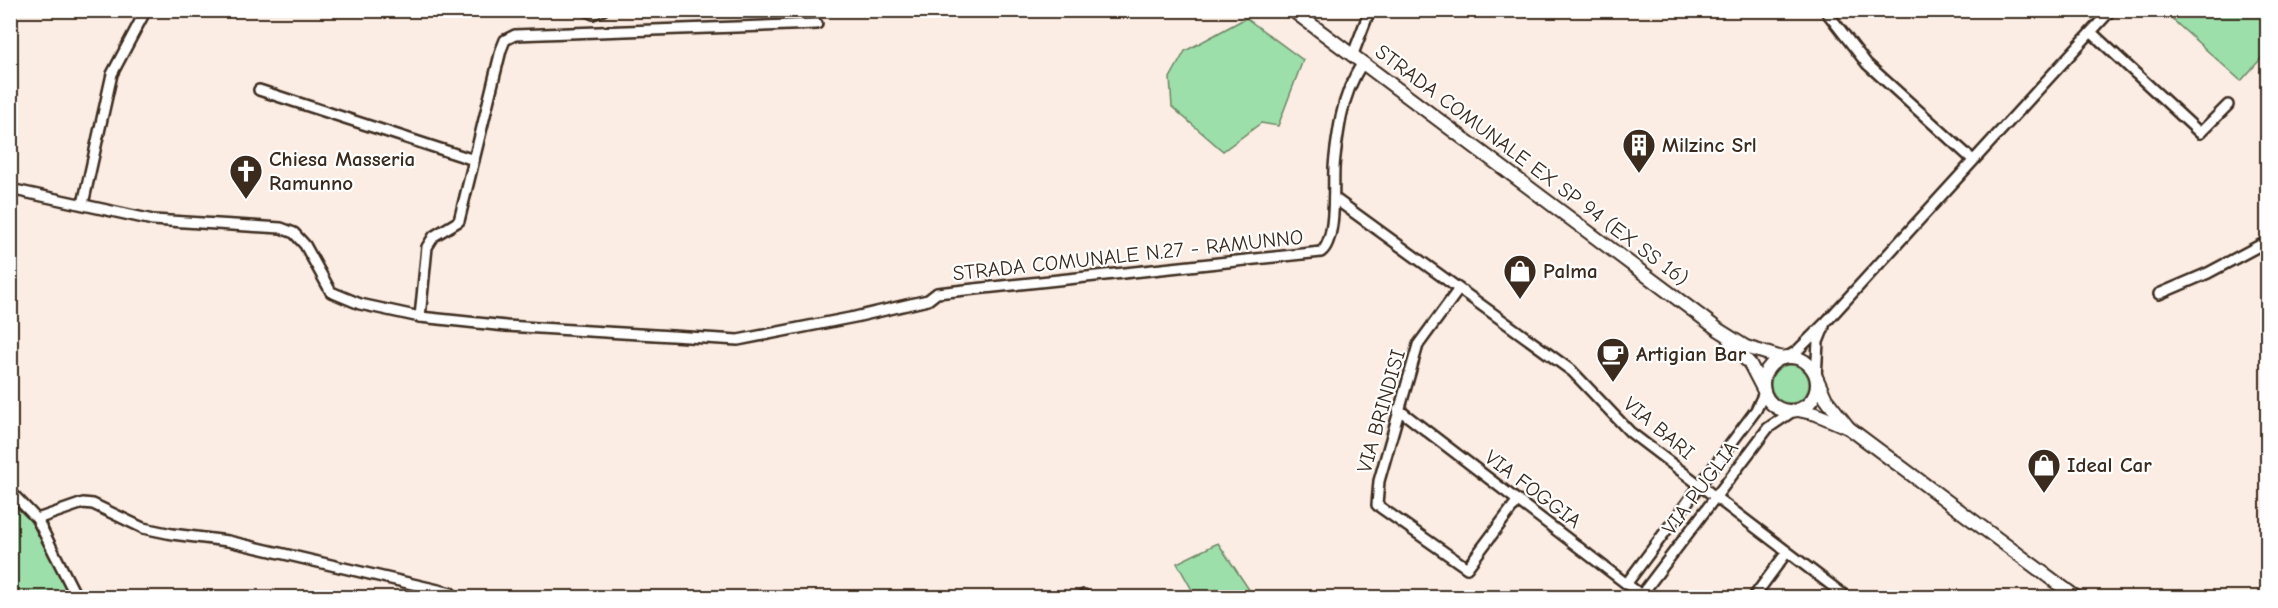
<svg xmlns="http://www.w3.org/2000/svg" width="2278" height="608" font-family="'Comic Neue',sans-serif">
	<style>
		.green { fill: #9ddfaa; stroke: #6c8464; stroke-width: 1.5 }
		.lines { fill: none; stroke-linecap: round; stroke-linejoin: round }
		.minor-casing { stroke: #3b2a1e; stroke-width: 14 }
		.secondary-casing { stroke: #3b2a1e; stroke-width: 16 }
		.minor { stroke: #fff; stroke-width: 9 }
		.secondary { stroke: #fff; stroke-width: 12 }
		.labels { text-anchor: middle; stroke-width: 4.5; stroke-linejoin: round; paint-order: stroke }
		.poi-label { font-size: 21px; font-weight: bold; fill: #3b2a1e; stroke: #fff; text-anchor: start }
		.street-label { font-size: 21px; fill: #3b2a1e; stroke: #fff }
	</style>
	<rect width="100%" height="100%" fill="#fcede4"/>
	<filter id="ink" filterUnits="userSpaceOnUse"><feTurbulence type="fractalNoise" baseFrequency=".0167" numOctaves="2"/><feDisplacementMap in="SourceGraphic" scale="12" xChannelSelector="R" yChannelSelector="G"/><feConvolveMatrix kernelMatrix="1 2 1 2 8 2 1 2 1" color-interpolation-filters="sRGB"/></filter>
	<g filter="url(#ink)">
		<g class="green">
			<polygon points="2163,11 2267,11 2267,52 2241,81"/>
			<polygon points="1246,18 1303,60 1278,126 1261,123 1223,151 1172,107 1170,78 1185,51"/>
			<circle cx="1790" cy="384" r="19"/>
			<path d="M10,496C39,527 53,560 70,597H11Z"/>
			<polygon points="1218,543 1254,597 1196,597 1177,563"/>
		</g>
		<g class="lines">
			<defs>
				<g id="minor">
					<polyline points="586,10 593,14 603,10"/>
					<polyline points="1825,10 1867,64 1973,160"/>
					<polyline points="2091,32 2200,133 2228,105"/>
					<polyline points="1353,54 1370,10"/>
					<polyline points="259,90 474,160"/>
					<path d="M10,189L153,220L281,228L294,233L305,245L331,292L360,304L420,317L506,326L738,340L855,317L928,300L937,293L1321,252C1337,240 1333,187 1334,168C1335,151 1338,134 1341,117C1345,97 1352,79 1363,62"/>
					<polyline points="1334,198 1572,371 1630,432 1848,598"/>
					<polyline points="83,204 112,74 146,10"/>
					<polyline points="1459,289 1418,345 1379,481 1377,505 1467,568 1518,500"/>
					<polyline points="2159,294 2208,273 2268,241"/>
					<polyline points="420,317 427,247 434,236 459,221 501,50 505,40 515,35 817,24"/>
					<polyline points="1787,357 1797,351 1826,322 2111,10"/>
					<polyline points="1816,377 1818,342 1824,327"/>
					<polyline points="1398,409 1645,598"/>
					<polyline points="10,491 37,519 77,598"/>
					<polyline points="37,519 83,503 93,504 143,528 172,534 228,541 451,593 454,598"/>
					<polyline points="1627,583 1756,410 1764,393"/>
					<polyline points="1642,594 1768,428 1793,411"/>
					<polyline points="1084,595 1084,598"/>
					<polyline points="1753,598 1787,552"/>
				</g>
				<g id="secondary">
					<polyline points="1292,10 1719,330 1746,347 1782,358"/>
					<polyline points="1730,342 1750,364 1763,389"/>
					<circle cx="1790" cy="384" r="27"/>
					<polyline points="1817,379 1826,399 1848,427"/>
					<polyline points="1798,410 1816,414 1849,428 2077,598"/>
				</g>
			</defs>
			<use href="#minor" class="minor-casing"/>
			<use href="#secondary" class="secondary-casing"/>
			<use href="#minor" class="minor"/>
			<use href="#secondary" class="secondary"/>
		</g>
	</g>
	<defs>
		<symbol id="building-pin" viewBox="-11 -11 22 30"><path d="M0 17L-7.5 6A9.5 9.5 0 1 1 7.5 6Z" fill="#3b2a1e" stroke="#fff"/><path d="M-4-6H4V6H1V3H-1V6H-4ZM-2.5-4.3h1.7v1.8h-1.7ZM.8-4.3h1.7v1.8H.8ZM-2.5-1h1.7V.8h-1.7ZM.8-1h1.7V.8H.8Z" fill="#fff"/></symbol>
		<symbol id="church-pin" viewBox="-11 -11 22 30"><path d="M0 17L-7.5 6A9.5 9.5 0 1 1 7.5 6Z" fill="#3b2a1e" stroke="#fff"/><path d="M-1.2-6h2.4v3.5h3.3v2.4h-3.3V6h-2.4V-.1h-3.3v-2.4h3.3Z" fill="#fff"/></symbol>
		<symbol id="shop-pin" viewBox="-11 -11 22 30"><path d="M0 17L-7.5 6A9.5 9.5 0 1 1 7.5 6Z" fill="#3b2a1e" stroke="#fff"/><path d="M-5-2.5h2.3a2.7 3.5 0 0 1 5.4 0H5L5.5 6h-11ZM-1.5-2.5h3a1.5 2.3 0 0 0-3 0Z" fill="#fff"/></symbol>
		<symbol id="cafe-pin" viewBox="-11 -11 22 30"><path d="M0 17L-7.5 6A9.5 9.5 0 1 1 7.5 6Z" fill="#3b2a1e" stroke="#fff"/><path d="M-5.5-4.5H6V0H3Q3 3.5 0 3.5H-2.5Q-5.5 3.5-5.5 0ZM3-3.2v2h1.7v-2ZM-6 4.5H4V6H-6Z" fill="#fff"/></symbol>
	</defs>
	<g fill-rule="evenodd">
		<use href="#building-pin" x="1620" y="126" width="38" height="52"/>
		<use href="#church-pin" x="227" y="152" width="38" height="52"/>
		<use href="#shop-pin" x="1501" y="252" width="38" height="52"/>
		<use href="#cafe-pin" x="1594" y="335" width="38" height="52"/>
		<use href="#shop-pin" x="2025" y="446" width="38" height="52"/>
	</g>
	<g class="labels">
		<g class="poi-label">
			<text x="1662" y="152">Milzinc Srl</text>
			<text x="269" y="166">Chiesa Masseria<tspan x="269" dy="24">Ramunno</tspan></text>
			<text x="1543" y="278">Palma</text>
			<text x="1636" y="361">Artigian Bar</text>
			<text x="2067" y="472">Ideal Car</text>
		</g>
		<g class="street-label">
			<text transform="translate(1532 165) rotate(37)" y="7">STRADA COMUNALE EX SP 94 (EX SS 16)</text>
			<text transform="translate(1128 255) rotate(-6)" y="7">STRADA COMUNALE N.27 - RAMUNNO</text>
			<text transform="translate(1381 411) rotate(-74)" y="7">VIA BRINDISI</text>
			<text transform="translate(1659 428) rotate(40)" y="7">VIA BARI</text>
			<text transform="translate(1700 488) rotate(-53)" y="7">VIA PUGLIA</text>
			<text transform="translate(1533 489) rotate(37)" y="7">VIA FOGGIA</text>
		</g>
	</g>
	<rect width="2278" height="608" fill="none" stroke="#fff" stroke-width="36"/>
	<rect x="18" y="18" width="2242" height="572" fill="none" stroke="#3b2a1e" stroke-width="2" filter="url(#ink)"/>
</svg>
